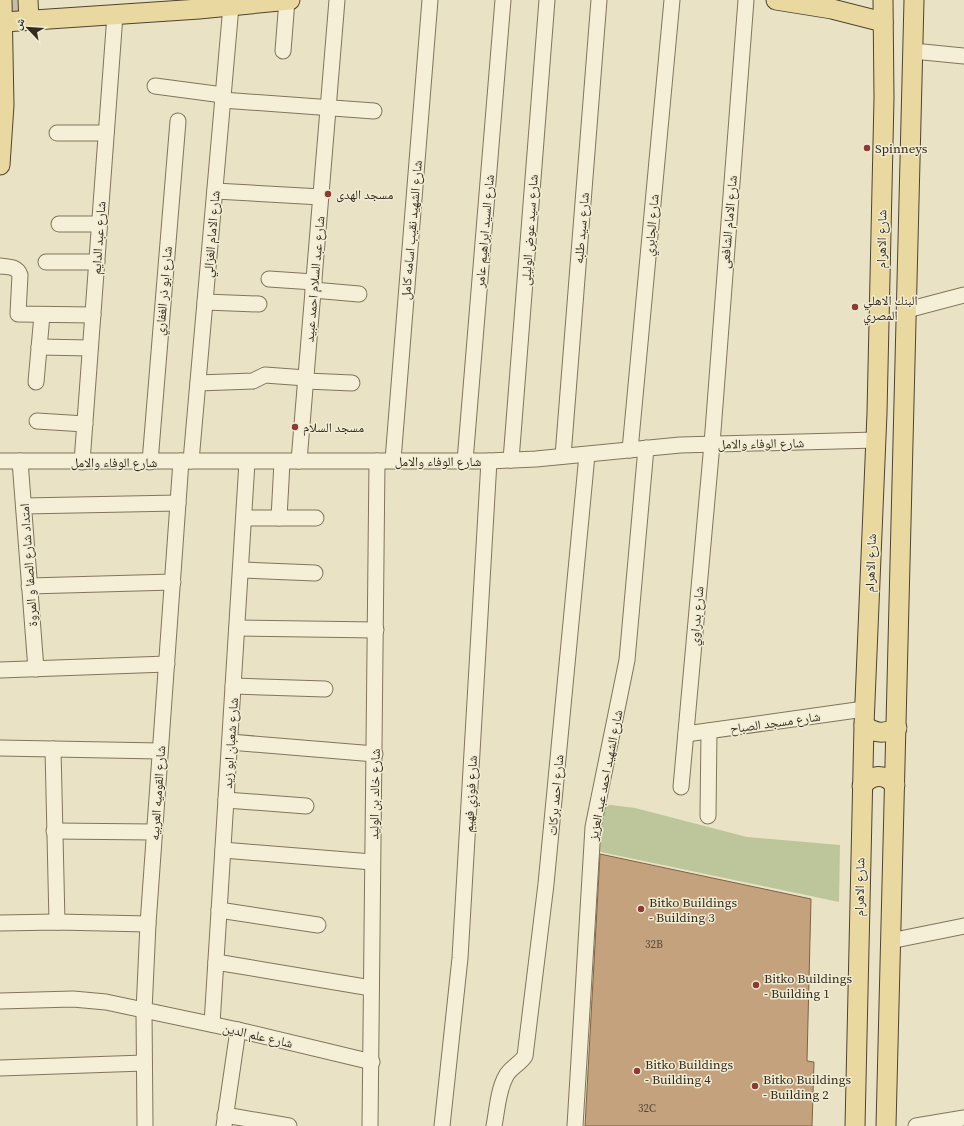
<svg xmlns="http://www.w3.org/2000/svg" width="964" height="1126" font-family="'Source Serif 4','Noto Naskh Arabic',serif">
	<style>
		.green { fill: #bdc69a }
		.building { fill: #c4a27e; stroke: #7f6245 }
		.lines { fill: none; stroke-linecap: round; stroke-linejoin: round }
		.major-tunnel { stroke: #c5bda4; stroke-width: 19; stroke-dasharray: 19 10; stroke-linecap: butt }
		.minor-casing { stroke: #82745d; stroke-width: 17 }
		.major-casing { stroke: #504230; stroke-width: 21 }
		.minor { stroke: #f5efd7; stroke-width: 15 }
		.major { stroke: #e9d9a0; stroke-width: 19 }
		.poi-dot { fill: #8b3b33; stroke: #f1ecd3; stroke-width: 1.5 }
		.labels { text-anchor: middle; stroke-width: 3; stroke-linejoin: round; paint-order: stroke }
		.number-label { font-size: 11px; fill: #584937 }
		.poi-label { font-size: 13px; fill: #342b1f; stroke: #f1ecd3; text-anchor: start }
		.street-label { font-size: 13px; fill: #342b1f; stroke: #f1ecd3 }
	</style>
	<rect width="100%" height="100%" fill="#e9e2c5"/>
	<polygon class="green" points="603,804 635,808 747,837 840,845 839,902 596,851"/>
	<polygon class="building" points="600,854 811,899 807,1061 814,1062 812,1126 585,1126"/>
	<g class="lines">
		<polyline class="major-tunnel" points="0,3 36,0"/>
		<defs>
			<g id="minor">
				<polyline points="283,51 287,0"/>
				<polyline points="913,51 964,56"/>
				<polyline points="155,86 223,95"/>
				<polyline points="222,100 374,111"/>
				<polyline points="57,133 106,133"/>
				<polyline points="215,191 321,197"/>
				<polyline points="59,224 99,224"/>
				<polyline points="46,262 97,262"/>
				<path d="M0,266C8,267 17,266 20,275L18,314L93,315"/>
				<polyline points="269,279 314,282"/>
				<polyline points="313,290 359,294"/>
				<polyline points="205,302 259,304"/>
				<polyline points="907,310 964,295"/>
				<polyline points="39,347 90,348"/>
				<polyline points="306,381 352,383"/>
				<polyline points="36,382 42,315"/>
				<polyline points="198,383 253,381 265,375 306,378"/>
				<polyline points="37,421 85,424"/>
				<polyline points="630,450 672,0"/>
				<polyline points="563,456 599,0"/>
				<polyline points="393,460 430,0"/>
				<polyline points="511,460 547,0"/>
				<polyline points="0,461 489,461 536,459 680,445 876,440"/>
				<polyline points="20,461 36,669"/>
				<polyline points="191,461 231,6"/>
				<polyline points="299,461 337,0"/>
				<polyline points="465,461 503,0"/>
				<polyline points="82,462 115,15"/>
				<polyline points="150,462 178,121"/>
				<polyline points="24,506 178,503"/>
				<polyline points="244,518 316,518"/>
				<polyline points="279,518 282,462"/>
				<polyline points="241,570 315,573"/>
				<polyline points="29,586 173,582"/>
				<polyline points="237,628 376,630"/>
				<polyline points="0,670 167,664"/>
				<polyline points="233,686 325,689"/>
				<polyline points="686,734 864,709"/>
				<polyline points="230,742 375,754"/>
				<polyline points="0,748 160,751"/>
				<polyline points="53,749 57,922"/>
				<polyline points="681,787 712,444 746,0"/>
				<polyline points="226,800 306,806"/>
				<polyline points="708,816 709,731"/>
				<polyline points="54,831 154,832"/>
				<polyline points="223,850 372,862"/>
				<polyline points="219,910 318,925"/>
				<polyline points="0,923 57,922 148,924"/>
				<polyline points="890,941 964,926"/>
				<polyline points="216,962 371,988"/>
				<polyline points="0,1001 73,999 106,1002 238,1030 372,1062"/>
				<polyline points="212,1024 247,462"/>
				<polyline points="0,1068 144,1063"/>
				<polyline points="225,1115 289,1126"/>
				<polyline points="145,1126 144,1011 148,924 181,461"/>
				<polyline points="224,1126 238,1030"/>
				<polyline points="370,1126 377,461"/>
				<polyline points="442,1126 460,958 489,461"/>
				<path d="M494,1126C497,1111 498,1090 506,1076C510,1068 520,1064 525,1056L546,884L587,455"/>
				<polyline points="575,1126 593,827 627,660 646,448"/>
				<polyline points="916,1126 964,1118"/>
			</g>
			<g id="major">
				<polyline points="28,0 29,20"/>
				<polyline points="776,0 832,9 883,22"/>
				<polyline points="4,22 199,9 290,0"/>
				<polyline points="0,165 4,105 2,0"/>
				<path d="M864,725C875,734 884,734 897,728"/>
				<path d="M862,786C872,774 884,773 895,785"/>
				<polyline points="855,1126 864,725 877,413 884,98 883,0"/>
				<polyline points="886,1126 914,0"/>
			</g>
		</defs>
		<use href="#minor" class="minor-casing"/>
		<use href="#major" class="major-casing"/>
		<use href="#minor" class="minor"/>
		<use href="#major" class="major"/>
	</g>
	<g class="poi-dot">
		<circle cx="867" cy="148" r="4"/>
		<circle cx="328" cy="194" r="4"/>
		<circle cx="855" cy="307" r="4"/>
		<circle cx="295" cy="427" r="4"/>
		<circle cx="641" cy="909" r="4"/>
		<circle cx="756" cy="985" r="4"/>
		<circle cx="637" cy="1071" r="4"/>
		<circle cx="755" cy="1086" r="4"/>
	</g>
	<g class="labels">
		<g class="number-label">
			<text x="654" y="948">32B</text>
			<text x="647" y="1112">32C</text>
		</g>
		<g class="poi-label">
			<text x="875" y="153">Spinneys</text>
			<text x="336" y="199">مسجد الهدى</text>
			<text x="863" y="305">البنك الاهلي<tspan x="863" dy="15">المصري</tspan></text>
			<text x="303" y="432">مسجد السلام</text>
			<text x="649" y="907">Bitko Buildings<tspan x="649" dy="15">- Building 3</tspan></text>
			<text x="764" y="983">Bitko Buildings<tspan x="764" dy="15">- Building 1</tspan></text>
			<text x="645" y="1069">Bitko Buildings<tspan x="645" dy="15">- Building 4</tspan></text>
			<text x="763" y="1084">Bitko Buildings<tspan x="763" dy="15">- Building 2</tspan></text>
		</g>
		<g class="street-label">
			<text transform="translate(728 222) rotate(-85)" y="5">شارع الامام الشافعى</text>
			<text transform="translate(651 225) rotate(-85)" y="5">شارع الجابري</text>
			<text transform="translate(581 228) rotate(-85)" y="5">شارع سيد طلبه</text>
			<text transform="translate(411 230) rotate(-85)" y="5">شارع الشهيد نقيب اسامه كامل</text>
			<text transform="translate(529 230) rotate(-86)" y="5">شارع سيد عوض الوليلى</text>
			<text transform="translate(484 231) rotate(-85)" y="5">شارع السيد ابراهيم عامر</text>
			<text transform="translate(211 234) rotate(-85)" y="5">شارع الامام الغزالي</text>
			<text transform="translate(98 238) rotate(-86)" y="5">شارع عبد الدايم</text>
			<text transform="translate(881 239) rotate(-89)" y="5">شارع الاهرام</text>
			<text transform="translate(314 279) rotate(-85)" y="5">شارع عبد السلام احمد عبيد</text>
			<text transform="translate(163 291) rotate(-85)" y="5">شارع ابو ذر الغفاري</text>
			<text transform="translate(761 443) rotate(-1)" y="5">شارع الوفاء والامل</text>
			<text x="438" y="466">شارع الوفاء والامل</text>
			<text x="114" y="467">شارع الوفاء والامل</text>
			<text transform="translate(870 563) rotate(-88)" y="5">شارع الاهرام</text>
			<text transform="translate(28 565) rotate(-94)" y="5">امتداد شارع الصفا و المروة</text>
			<text transform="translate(696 616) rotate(-85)" y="5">شارع بدراوي</text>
			<text transform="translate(775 722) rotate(-8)" y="5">شارع مسجد الصباح</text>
			<text transform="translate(230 743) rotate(-86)" y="5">شارع شعبان ابو زيد</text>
			<text transform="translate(605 775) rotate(-79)" y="5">شارع الشهيد احمد عبد العزيز</text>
			<text transform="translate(157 793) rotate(-86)" y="5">شارع القوميه العربيه</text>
			<text transform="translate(374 794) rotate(-89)" y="5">شارع خالد بن الوليد</text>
			<text transform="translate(470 794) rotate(-87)" y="5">شارع فوزي فهيم</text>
			<text transform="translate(555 795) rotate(-85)" y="5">شارع احمد بركات</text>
			<text transform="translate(859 887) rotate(-89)" y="5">شارع الاهرام</text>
			<text transform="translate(258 1035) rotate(13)" y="5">شارع علم الدين</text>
		</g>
	</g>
	<g transform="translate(28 28) rotate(295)" stroke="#f1ecd3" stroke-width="3" paint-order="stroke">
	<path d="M0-3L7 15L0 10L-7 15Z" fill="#342b1f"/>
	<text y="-6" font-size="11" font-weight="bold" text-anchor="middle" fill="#342b1f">ش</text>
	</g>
</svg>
